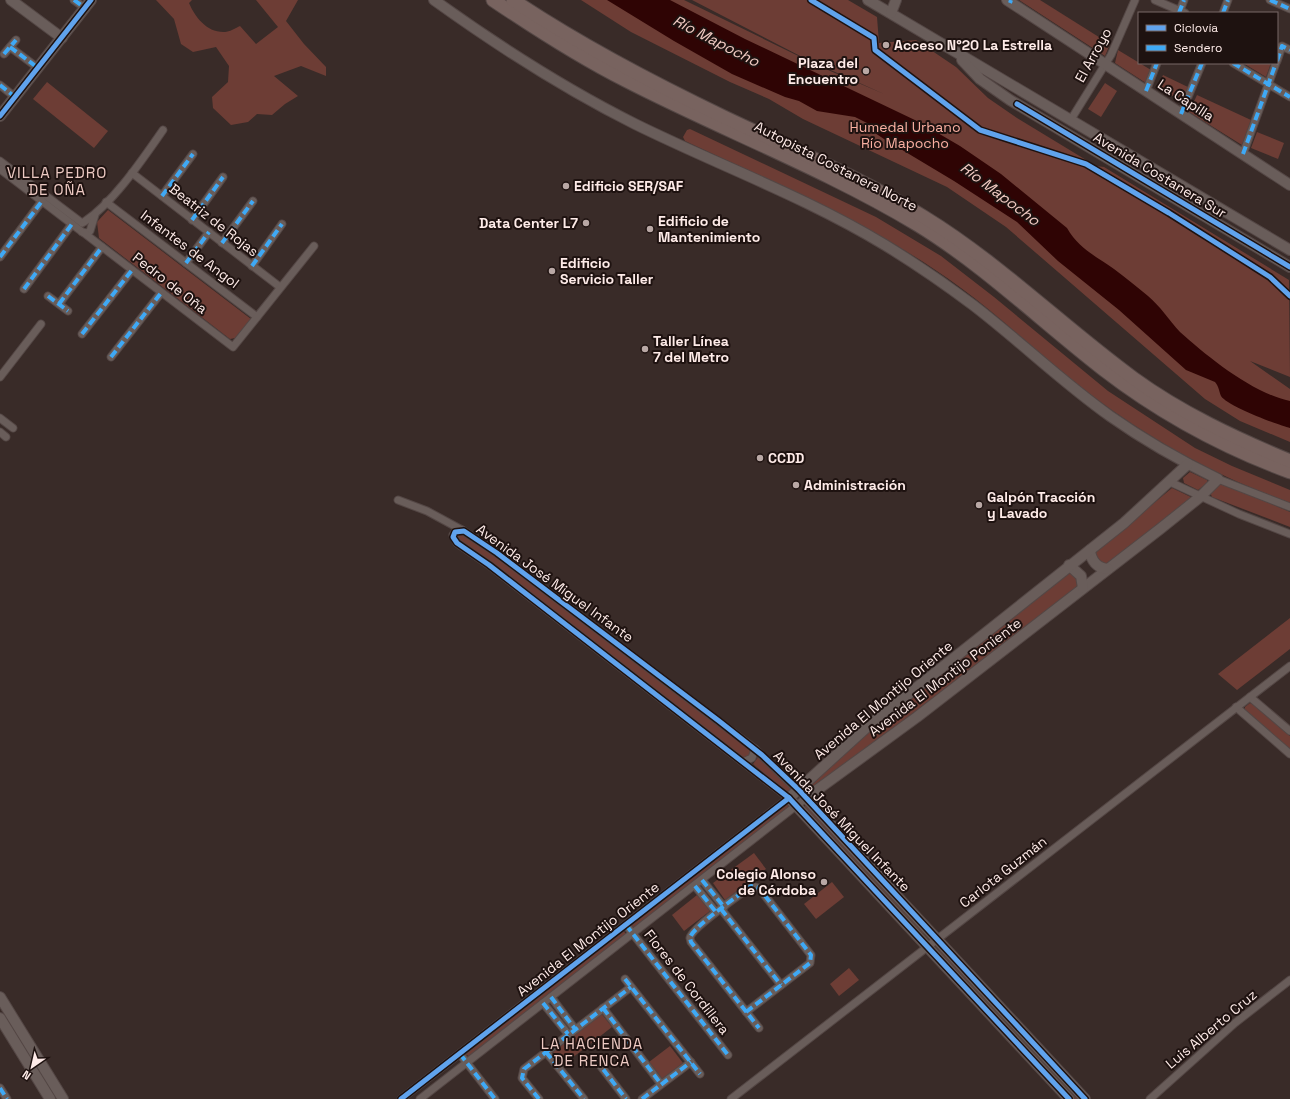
<svg xmlns="http://www.w3.org/2000/svg" width="1290" height="1099" font-family="'Space Grotesk',sans-serif">
	<style>
		.green { fill: #6d3d35 }
		.water { fill: #2f0404 }
		.lines { fill: none; stroke-linecap: round; stroke-linejoin: round }
		.street-casing { stroke: #544745; stroke-width: 9 }
		.secondary-casing { stroke: #544745; stroke-width: 12 }
		.highway-casing { stroke: #544745; stroke-width: 15 }
		.street { stroke: #695d5a; stroke-width: 7 }
		.secondary { stroke: #695d5a; stroke-width: 10 }
		.highway { stroke: #78635f; stroke-width: 13 }
		.quiet { stroke: #3fa9f5; stroke-width: 4; stroke-dasharray: 8 4; stroke-linecap: butt }
		.cycleway-casing { stroke: #1e1210; stroke-width: 8 }
		.cycleway { stroke: #60a3ed; stroke-width: 5 }
		.poi-dot { fill: #b9a8a5; stroke: #1e1210; stroke-width: 1.5 }
		.labels { text-anchor: middle; stroke-width: 4; stroke-linejoin: round; paint-order: stroke }
		.poi-label { font-size: 14px; font-weight: bold; fill: #feebe8; stroke: #1e1210; text-anchor: start }
		.street-label { font-size: 14px; fill: #feebe8; stroke: #1e1210 }
		.park-label { font-size: 14px; fill: #fab0a2; stroke: #1e1210 }
		.water-label { font-size: 15px; font-style: italic; fill: #f2ccc4; stroke: #1e1210 }
		.neighbourhood-label { font-size: 15px; letter-spacing: 1px; fill: #edcac3; stroke: #1e1210 }
	</style>
	<rect width="100%" height="100%" fill="#392b28"/>
	<g class="green">
		<path d="M156,0H192L189,3C195,17 207,33 225,32C229,32 236,28 240,26L256,44L278,27L256,0H298L286,21L304,44L326,67V76L301,66L274,76L298,96L285,104L272,115L257,114L248,122L231,125L213,108L212,97L228,82L229,66L216,47L193,52L181,44L174,19Z"/>
		<polygon points="581,0 684,0 821,67 884,94 804,58 692,0 848,0 877,17 879,43 916,40 956,67 988,98 1017,118 1096,166 1104,167 1289,280 1290,377 1250,361 1290,389 1290,442 1240,421 1205,399 1006,227 947,187 803,119 769,99 730,82 631,32"/>
		<polygon points="1019,0 1040,0 1110,44 1105,56"/>
		<polygon points="1118,50 1151,70 1146,83 1115,63"/>
		<polygon points="1243,63 1271,63 1266,77"/>
		<polygon points="1163,75 1190,88 1184,103 1158,87"/>
		<polygon points="47,82 108,131 94,148 33,99"/>
		<polygon points="1105,83 1117,91 1101,117 1088,109"/>
		<polygon points="1197,95 1251,120 1242,145 1189,112"/>
		<path d="M690,129L876,217L941,256L994,297L1108,391L1195,448L1232,466L1290,490V503C1220,477 1163,447 1102,403C1053,368 1010,324 961,288C877,226 779,185 685,141L683,137L687,130Z"/>
		<polygon points="1257,132 1284,143 1278,159 1251,148"/>
		<polygon points="108,210 251,319 235,338 230,339 99,238 97,222"/>
		<polygon points="1190,472 1207,480 1207,483 1198,490 1184,483 1183,478"/>
		<polygon points="1220,482 1290,512 1290,527 1212,497 1210,492"/>
		<polygon points="1172,488 1193,498 1105,566 1096,557 1095,552"/>
		<polygon points="458,534 464,535 492,553 749,749 752,755 745,759 477,552 458,540"/>
		<polygon points="1070,571 1081,583 1076,589 808,793 804,791 861,736"/>
		<polygon points="1290,618 1290,649 1237,690 1218,674"/>
		<polygon points="1250,703 1254,705 1290,736 1290,751 1245,711 1245,707"/>
		<polygon points="759,756 792,788 791,791 786,792 753,764"/>
		<polygon points="787,803 791,806 634,928 632,927 632,924"/>
		<polygon points="806,804 924,930 924,933 922,934 804,809"/>
		<polygon points="754,853 766,869 725,900 713,883"/>
		<polygon points="832,882 844,897 816,919 804,904"/>
		<polygon points="697,895 710,911 684,931 672,915"/>
		<polygon points="621,931 624,931 626,935 469,1056 466,1055 466,1053"/>
		<polygon points="941,950 1005,1017 1000,1021 939,952"/>
		<polygon points="849,968 859,980 839,996 830,984"/>
		<polygon points="601,1013 612,1027 563,1065 552,1051"/>
		<polygon points="1012,1024 1081,1099 1073,1099 1008,1029"/>
		<polygon points="670,1046 683,1063 662,1079 649,1062"/>
	</g>
	<path class="water" d="M607,0H670L745,39L919,122L960,146L1001,174L1067,228C1079,249 1096,256 1114,269C1126,278 1137,287 1148,296C1160,306 1169,320 1180,332C1208,357 1252,393 1290,401V428C1278,425 1227,406 1221,396C1219,391 1219,387 1215,382L1186,370L1119,310L1058,261L1017,222L954,181L884,139L875,133L869,124L855,117L817,111L799,101L785,97L732,74L674,41Z"/>
	<g class="lines">
		<defs>
			<g id="street">
				<polyline points="74,0 85,8"/>
				<polyline points="1155,0 1185,13"/>
				<polyline points="1270,0 1290,9"/>
				<polyline points="1179,13 1184,0"/>
				<polyline points="1223,13 1228,0"/>
				<polyline points="10,47 38,68"/>
				<polyline points="4,54 16,40"/>
				<polyline points="1277,61 1282,46 1290,50"/>
				<polyline points="1233,63 1290,97"/>
				<polyline points="0,85 15,97"/>
				<polyline points="1146,91 1157,63"/>
				<polyline points="1181,114 1202,63"/>
				<polyline points="1070,121 1111,55 1135,0"/>
				<polyline points="1243,154 1276,63"/>
				<polyline points="0,161 82,223"/>
				<polyline points="0,169 81,231"/>
				<polyline points="132,173 280,287"/>
				<polyline points="162,196 193,154"/>
				<polyline points="106,202 257,317"/>
				<polyline points="192,220 223,177"/>
				<path d="M84,222C114,202 142,160 163,130"/>
				<polyline points="82,232 87,233 90,231 95,215"/>
				<polyline points="84,233 233,347 314,246"/>
				<polyline points="222,243 253,201"/>
				<polyline points="0,257 42,201"/>
				<polyline points="186,263 209,232"/>
				<polyline points="252,266 282,224"/>
				<polyline points="24,289 72,224"/>
				<polyline points="48,296 68,311"/>
				<polyline points="59,304 102,247"/>
				<polyline points="82,334 132,270"/>
				<polyline points="111,357 161,293"/>
				<polyline points="0,377 41,324"/>
				<polyline points="0,418 13,428"/>
				<polyline points="0,432 6,437"/>
				<polyline points="1218,479 1290,507"/>
				<polyline points="1170,482 1239,514 1290,534"/>
				<polyline points="398,500 427,511 462,530"/>
				<polyline points="1250,697 1290,731"/>
				<polyline points="1236,707 1290,754"/>
				<polyline points="743,762 752,758 755,749"/>
				<polyline points="702,880 724,907"/>
				<polyline points="695,886 716,912"/>
				<polyline points="721,909 781,985"/>
				<polyline points="626,925 728,1055"/>
				<polyline points="625,979 700,1074"/>
				<polyline points="551,997 575,1029"/>
				<polyline points="543,1003 568,1034"/>
				<polyline points="603,1008 661,1084"/>
				<path d="M746,1012L810,963L811,955L759,888L751,886C741,894 691,928 690,938L691,942L759,1028"/>
				<polyline points="546,1052 584,1099"/>
				<polyline points="460,1054 495,1099"/>
				<polyline points="596,1060 626,1099"/>
				<polyline points="0,1088 7,1099"/>
				<polyline points="401,1099 789,798 489,565 457,543 453,535 456,531 462,530 497,553 755,749 806,798 420,1099"/>
				<polyline points="539,1099 522,1078 524,1069 631,987"/>
				<polyline points="642,1099 691,1062"/>
				<polyline points="731,1099 1290,666"/>
				<polyline points="1150,1099 1235,1023 1290,980"/>
			</g>
			<g id="secondary">
				<polyline points="11,0 62,38"/>
				<path d="M434,0C498,46 565,89 635,124C718,165 806,197 885,245C916,264 945,284 973,305C1020,341 1062,382 1110,416C1144,440 1181,461 1218,479L1200,497L1160,529L917,717L806,798L1085,1099"/>
				<polyline points="868,0 1290,250"/>
				<polyline points="1007,0 1290,185"/>
				<polyline points="891,13 896,0"/>
				<polyline points="962,60 980,79 1010,100 1290,267"/>
				<polyline points="0,116 91,0"/>
				<path d="M1090,550C1091,561 1097,568 1108,569"/>
				<polyline points="1069,565 1081,576 1083,588"/>
				<polyline points="0,997 63,1099"/>
				<polyline points="0,1018 50,1099"/>
				<polyline points="1069,1099 789,798 867,727 1124,523 1188,464"/>
			</g>
			<g id="highway">
				<path d="M493,0C536,29 579,57 625,80C722,130 825,169 918,225C985,266 1041,321 1103,369C1160,413 1223,447 1290,472"/>
				<path d="M513,0C580,45 651,82 724,117C791,149 860,177 924,217C999,263 1062,326 1133,378C1181,413 1235,438 1290,461"/>
			</g>
		</defs>
		<use href="#street" class="street-casing"/>
		<use href="#secondary" class="secondary-casing"/>
		<use href="#highway" class="highway-casing"/>
		<use href="#street" class="street"/>
		<use href="#secondary" class="secondary"/>
		<use href="#highway" class="highway"/>
		<g class="quiet">
			<polyline points="74,0 85,8"/>
			<polyline points="1270,0 1290,9"/>
			<polyline points="1010,3 1011,0"/>
			<polyline points="1179,13 1184,0"/>
			<polyline points="1223,13 1228,0"/>
			<polyline points="10,47 38,68"/>
			<polyline points="4,54 16,40"/>
			<polyline points="1277,61 1282,46 1290,50"/>
			<polyline points="1233,63 1290,97"/>
			<polyline points="0,85 15,97"/>
			<polyline points="1146,91 1157,63"/>
			<polyline points="1181,114 1202,63"/>
			<polyline points="1243,154 1276,63"/>
			<polyline points="162,196 193,154"/>
			<polyline points="192,220 223,177"/>
			<polyline points="222,243 253,201"/>
			<polyline points="0,257 42,201"/>
			<polyline points="186,263 209,232"/>
			<polyline points="252,266 282,224"/>
			<polyline points="24,289 72,224"/>
			<polyline points="48,296 68,311"/>
			<polyline points="59,304 102,247"/>
			<polyline points="82,334 132,270"/>
			<polyline points="111,357 161,293"/>
			<polyline points="702,880 724,907"/>
			<polyline points="695,886 716,912"/>
			<polyline points="721,909 781,985"/>
			<polyline points="626,925 728,1055"/>
			<polyline points="625,979 700,1074"/>
			<polyline points="551,997 575,1029"/>
			<polyline points="543,1003 568,1034"/>
			<polyline points="603,1008 661,1084"/>
			<path d="M746,1012L810,963L811,955L759,888L751,886C741,894 691,928 690,938L691,942L759,1028"/>
			<polyline points="546,1052 584,1099"/>
			<polyline points="460,1054 495,1099"/>
			<polyline points="596,1060 626,1099"/>
			<polyline points="0,1088 7,1099"/>
			<polyline points="539,1099 522,1078 524,1069 631,987"/>
			<polyline points="642,1099 691,1062"/>
		</g>
		<defs>
			<g id="cycleway">
				<polyline points="811,0 874,38 875,50 980,130 1086,164 1169,213 1270,277 1290,296"/>
				<polyline points="1017,104 1290,267"/>
				<polyline points="0,116 91,0"/>
				<polyline points="401,1099 789,798"/>
				<polyline points="1069,1099 789,798 489,565 457,543 453,537 455,532 464,531 497,553 719,721 762,755 799,790 1085,1099"/>
			</g>
		</defs>
		<use href="#cycleway" class="cycleway-casing"/>
		<use href="#cycleway" class="cycleway"/>
	</g>
	<g class="poi-dot">
		<circle cx="886" cy="45" r="4"/>
		<circle cx="866" cy="71" r="4"/>
		<circle cx="566" cy="186" r="4"/>
		<circle cx="586" cy="223" r="4"/>
		<circle cx="650" cy="229" r="4"/>
		<circle cx="552" cy="271" r="4"/>
		<circle cx="645" cy="349" r="4"/>
		<circle cx="760" cy="458" r="4"/>
		<circle cx="796" cy="485" r="4"/>
		<circle cx="979" cy="505" r="4"/>
		<circle cx="824" cy="882" r="4"/>
	</g>
	<g class="labels">
		<g class="poi-label">
			<text x="894" y="50">Acceso N°20 La Estrella</text>
			<text x="858" y="68" text-anchor="end">Plaza del<tspan x="858" dy="16">Encuentro</tspan></text>
			<text x="574" y="191">Edificio SER/SAF</text>
			<text x="658" y="226">Edificio de<tspan x="658" dy="16">Mantenimiento</tspan></text>
			<text x="578" y="228" text-anchor="end">Data Center L7</text>
			<text x="560" y="268">Edificio<tspan x="560" dy="16">Servicio Taller</tspan></text>
			<text x="653" y="346">Taller Línea<tspan x="653" dy="16">7 del Metro</tspan></text>
			<text x="768" y="463">CCDD</text>
			<text x="804" y="490">Administración</text>
			<text x="987" y="502">Galpón Tracción<tspan x="987" dy="16">y Lavado</tspan></text>
			<text x="816" y="879" text-anchor="end">Colegio Alonso<tspan x="816" dy="16">de Córdoba</tspan></text>
		</g>
		<g class="street-label">
			<text transform="translate(1093 55) rotate(-61)" y="5">El Arroyo</text>
			<text transform="translate(1186 100) rotate(33)" y="5">La Capilla</text>
			<text transform="translate(836 166) rotate(27)" y="5">Autopista Costanera Norte</text>
			<text transform="translate(1160 175) rotate(31)" y="5">Avenida Costanera Sur</text>
			<text transform="translate(214 220) rotate(38)" y="5">Beatriz de Rojas</text>
			<text transform="translate(190 249) rotate(37)" y="5">Infantes de Angol</text>
			<text transform="translate(170 283) rotate(38)" y="5">Pedro de Oña</text>
			<text transform="translate(555 583) rotate(36)" y="5">Avenida José Miguel Infante</text>
			<text transform="translate(945 677) rotate(-37)" y="5">Avenida El Montijo Poniente</text>
			<text transform="translate(883 700) rotate(-40)" y="5">Avenida El Montijo Oriente</text>
			<text transform="translate(842 821) rotate(46)" y="5">Avenida José Miguel Infante</text>
			<text transform="translate(1003 872) rotate(-38)" y="5">Carlota Guzmán</text>
			<text transform="translate(588 939) rotate(-38)" y="5">Avenida El Montijo Oriente</text>
			<text transform="translate(687 982) rotate(52)" y="5">Flores de Cordillera</text>
			<text transform="translate(1211 1029) rotate(-40)" y="5">Luis Alberto Cruz</text>
		</g>
		<g class="park-label">
			<text x="905" y="132">Humedal Urbano<tspan x="905" dy="16">Río Mapocho</tspan></text>
		</g>
		<g class="water-label">
			<text transform="translate(716 41) rotate(27)" y="5">Río Mapocho</text>
			<text transform="translate(1000 194) rotate(37)" y="5">Río Mapocho</text>
		</g>
		<g class="neighbourhood-label">
			<text x="57" y="178">VILLA PEDRO<tspan x="57" dy="17">DE OÑA</tspan></text>
			<text x="592" y="1049">LA HACIENDA<tspan x="592" dy="17">DE RENCA</tspan></text>
		</g>
	</g>
	<rect x="1138" y="12" width="140" height="52" fill="#1e1210" stroke="#786966"/>
	<rect x="1146" y="25" width="20" height="6" fill="#60a3ed" stroke="#786966"/>
	<text x="1174" y="32" font-size="12" fill="#feebe8">Ciclovía</text>
	<rect x="1146" y="45" width="20" height="6" fill="#3fa9f5" stroke="#786966"/>
	<text x="1174" y="52" font-size="12" fill="#feebe8">Sendero</text>
	<g transform="translate(32 1067) rotate(214)" stroke="#1e1210" stroke-width="3" paint-order="stroke">
	<path d="M0-3L7 15L0 10L-7 15Z" fill="#feebe8"/>
	<text y="-6" font-size="11" font-weight="bold" text-anchor="middle" fill="#feebe8">N</text>
	</g>
</svg>
